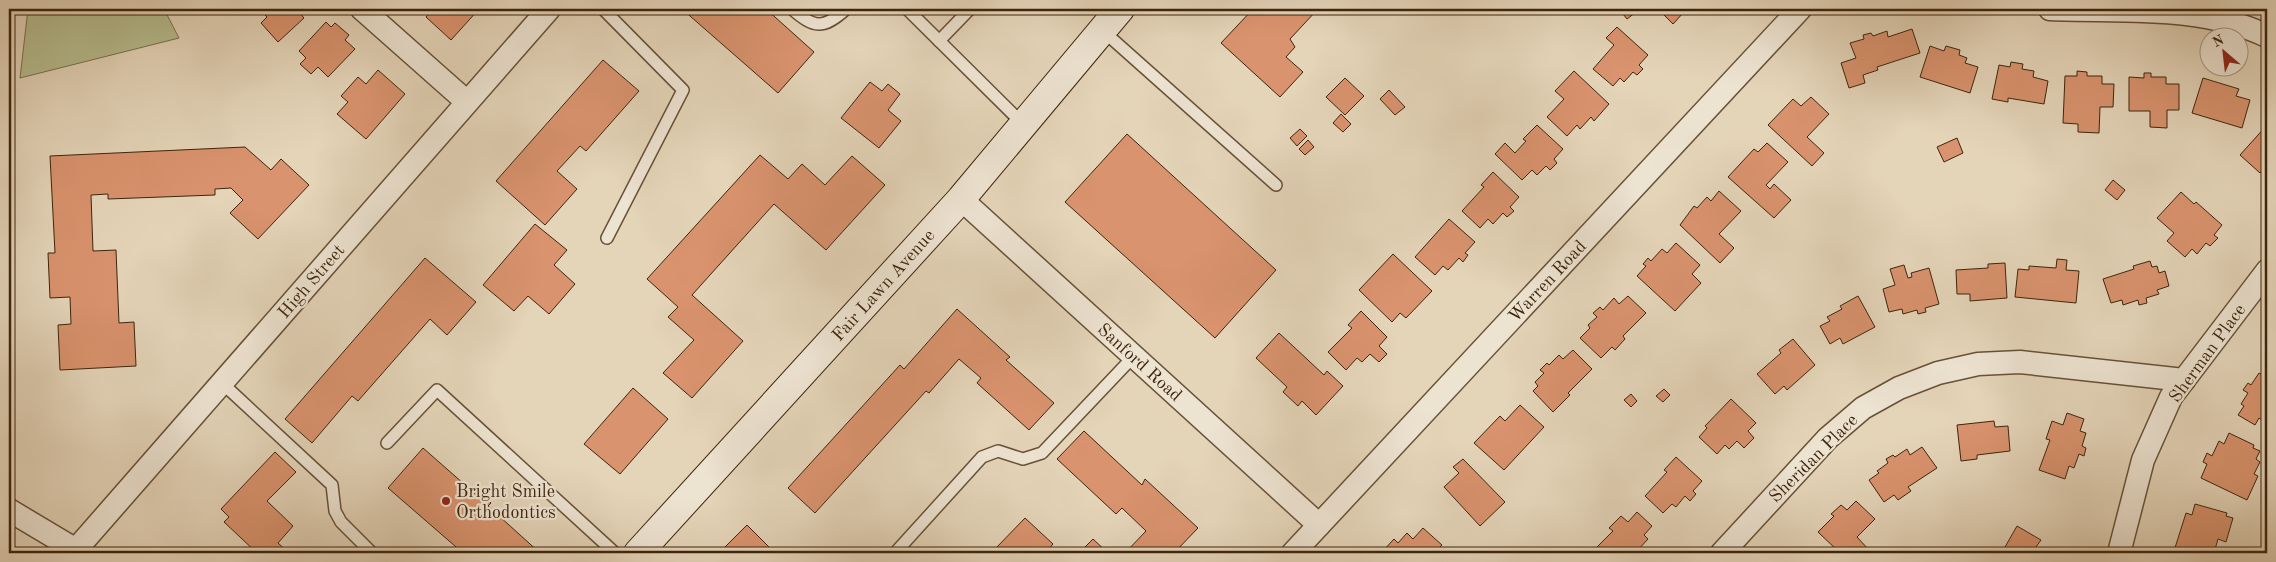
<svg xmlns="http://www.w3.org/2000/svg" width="2276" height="562" font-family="'Old Standard TT',serif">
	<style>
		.green { fill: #b6bc8d; stroke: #7a704c }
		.building { fill: #d9936e; stroke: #3d250c }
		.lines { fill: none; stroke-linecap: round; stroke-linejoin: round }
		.service-casing { stroke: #675137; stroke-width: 14 }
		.minor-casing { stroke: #675137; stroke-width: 25 }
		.secondary-casing { stroke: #3d250c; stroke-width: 30 }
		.service { stroke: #ede3d1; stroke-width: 11 }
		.minor { stroke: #ede3d1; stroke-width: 22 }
		.secondary { stroke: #ede3d1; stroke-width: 28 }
		.poi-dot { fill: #8f2418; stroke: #ede3d1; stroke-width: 2 }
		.labels { text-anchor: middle; stroke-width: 4.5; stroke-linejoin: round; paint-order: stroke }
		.street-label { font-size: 18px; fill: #3d250c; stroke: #ede3d1 }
		.poi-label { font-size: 18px; fill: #3d250c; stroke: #ede3d1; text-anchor: start }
	</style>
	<rect width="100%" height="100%" fill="#e4d4b8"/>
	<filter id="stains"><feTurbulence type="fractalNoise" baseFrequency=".004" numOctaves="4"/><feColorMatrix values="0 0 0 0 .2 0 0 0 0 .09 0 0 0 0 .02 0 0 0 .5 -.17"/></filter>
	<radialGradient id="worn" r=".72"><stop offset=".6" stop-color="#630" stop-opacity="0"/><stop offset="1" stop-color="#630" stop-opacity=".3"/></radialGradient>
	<polygon class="green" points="28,9 164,9 179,38 20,78"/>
	<g class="building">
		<polygon points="259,9 296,9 304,18 278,42 261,23 267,17"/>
		<polygon points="433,9 479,9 451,40 426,17"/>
		<polygon points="682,9 766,9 814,52 778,93"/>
		<polygon points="1253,9 1313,9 1316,11 1290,39 1295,47 1286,57 1303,72 1280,97 1221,43"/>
		<polygon points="1619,9 1640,9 1627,19"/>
		<polygon points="1658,9 1694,9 1688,15 1684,12 1673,24"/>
		<polygon points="326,22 331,27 335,23 349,35 345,40 355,49 328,77 318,67 311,74 300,64 306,58 299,51"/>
		<polygon points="1617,27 1648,55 1639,65 1643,69 1637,75 1633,72 1624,82 1620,78 1613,86 1593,69 1614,45 1606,38"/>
		<polygon points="1912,29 1920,53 1877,67 1878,70 1863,75 1865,83 1849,88 1841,63 1856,58 1850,43 1864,39 1863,35 1871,33 1873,36 1887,31 1888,37"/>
		<polygon points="1930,46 1944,51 1946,46 1960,50 1959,55 1967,58 1965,63 1978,67 1970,93 1920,77"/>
		<polygon points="603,60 639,91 586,151 580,146 557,171 577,189 545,225 496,181"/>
		<polygon points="2011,62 2023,64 2022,69 2034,71 2033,77 2048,81 2044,104 2008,98 2008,102 1992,99 1999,65 2010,67"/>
		<polygon points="378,70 405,94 366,139 337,114 348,102 341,96 358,77 366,84"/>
		<polygon points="1574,71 1609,104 1594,121 1591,117 1580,129 1577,125 1567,136 1547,117 1564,99 1555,91"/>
		<polygon points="2077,71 2087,72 2087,76 2102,76 2102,84 2114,84 2113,107 2100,107 2099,133 2078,132 2078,124 2063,123 2065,76 2077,76"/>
		<polygon points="2144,73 2151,73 2151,77 2166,77 2166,84 2179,84 2179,110 2167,110 2167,128 2150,127 2150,111 2129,111 2129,77 2144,78"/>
		<polygon points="1345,78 1364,96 1345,115 1326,97"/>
		<polygon points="2203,78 2239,89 2236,96 2250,100 2242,128 2192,113"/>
		<polygon points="870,82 882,91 888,84 900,94 888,110 901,121 879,148 841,118"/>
		<polygon points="1389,90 1405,107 1395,115 1380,99"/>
		<polygon points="1811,97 1829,114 1807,137 1824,153 1812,166 1768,125 1793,99 1801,106"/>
		<polygon points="1341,114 1351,124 1343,132 1333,123"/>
		<polygon points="1537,125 1563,149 1554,159 1557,163 1550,170 1546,166 1537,175 1532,170 1522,180 1495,154 1505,143 1515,153 1526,141 1523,139"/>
		<polygon points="2267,125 2267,166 2260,173 2240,155"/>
		<polygon points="1300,129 1307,136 1297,146 1290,138"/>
		<polygon points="1127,134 1276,270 1215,338 1065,202"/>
		<polygon points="1957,138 1963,153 1944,162 1937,147"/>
		<polygon points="1308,140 1314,147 1305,155 1299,149"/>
		<polygon points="1767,143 1788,162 1766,185 1770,189 1774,184 1791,200 1774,218 1728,177 1754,149 1758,152"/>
		<polygon points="245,147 271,170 281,159 309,185 258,239 230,213 243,200 231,188 215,189 215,195 108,199 108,194 91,195 93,251 116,250 119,323 134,322 136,366 60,370 58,325 71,324 70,297 50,298 48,253 55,253 50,156"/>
		<polygon points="760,155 788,179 802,164 825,185 852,156 885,185 826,250 774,204 692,295 743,341 692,398 663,373 694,340 668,317 678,307 647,279"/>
		<polygon points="1493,172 1519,197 1510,207 1514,211 1507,217 1503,213 1493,224 1488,219 1480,228 1462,211 1484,187 1481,185"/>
		<polygon points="2113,180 2125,190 2117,200 2105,190"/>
		<polygon points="1719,191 1741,211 1719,234 1734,248 1720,263 1680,225 1694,206 1697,208 1707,197 1711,201"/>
		<polygon points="2181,192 2194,204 2196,202 2222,225 2214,235 2218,238 2210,246 2206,243 2197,254 2192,249 2185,257 2167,241 2174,233 2157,218"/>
		<polygon points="1449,219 1475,242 1465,253 1468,255 1463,262 1459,258 1448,270 1443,266 1435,275 1415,257"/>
		<polygon points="535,224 567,250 554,265 575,284 549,314 528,296 514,311 483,285"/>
		<polygon points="1676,243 1700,265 1692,274 1701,283 1675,311 1637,276 1646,266 1643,264 1648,258 1651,261 1662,249 1667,253"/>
		<polygon points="1393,254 1432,291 1406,318 1400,313 1392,322 1359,290"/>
		<polygon points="425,258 476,302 447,335 430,319 358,401 352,396 312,443 285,419"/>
		<polygon points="2057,259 2067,260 2066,270 2079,271 2076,303 2015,297 2018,269 2029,270 2029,266 2056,268"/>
		<polygon points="2150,261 2152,267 2157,266 2159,273 2165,271 2169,286 2157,290 2159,294 2146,298 2147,303 2139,305 2138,300 2123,305 2122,300 2111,303 2103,279 2134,269 2133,266"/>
		<polygon points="2005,263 2007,298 1970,301 1970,294 1957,294 1956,270 1988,268 1988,264"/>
		<polygon points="1904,265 1908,278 1912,277 1911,273 1929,268 1939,304 1925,308 1926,312 1918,314 1917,310 1903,314 1902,309 1889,312 1883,289 1895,285 1890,269"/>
		<polygon points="1628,296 1646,313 1623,336 1625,339 1615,350 1612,347 1601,358 1580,338 1590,328 1588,325 1597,317 1593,313 1600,307 1603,310 1614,298 1619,304"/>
		<polygon points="1858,296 1875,327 1843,344 1840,338 1830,344 1820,326 1830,321 1827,317 1842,309 1840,306"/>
		<polygon points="957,309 1010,357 1006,360 1054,403 1029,430 977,383 981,378 959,359 929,393 926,391 815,513 788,488 900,365 904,369"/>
		<polygon points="1361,311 1387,337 1379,346 1387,354 1379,362 1370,354 1362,362 1357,358 1346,370 1328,352 1352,328 1348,325"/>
		<polygon points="1279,333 1324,375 1327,371 1343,386 1316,415 1302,401 1298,406 1283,392 1287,387 1256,358"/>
		<polygon points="1793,339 1815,365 1787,390 1784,386 1775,394 1757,374 1781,353 1779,350"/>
		<polygon points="1573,350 1592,369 1568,393 1570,395 1553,412 1533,391 1538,386 1535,382 1544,373 1540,370 1547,363 1549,365 1559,355 1563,359"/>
		<polygon points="2267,370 2267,424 2259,418 2255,425 2238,415 2244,406 2241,404 2248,393 2243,390 2248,383 2251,385 2259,373 2264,376"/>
		<polygon points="633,388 668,419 620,474 584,444"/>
		<polygon points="1664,389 1670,395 1663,402 1656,396"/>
		<polygon points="1631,394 1637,401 1631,407 1624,400"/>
		<polygon points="1731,399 1756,423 1748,431 1754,438 1744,448 1737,441 1729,449 1725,445 1717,454 1699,437 1707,428 1705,426"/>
		<polygon points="1520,405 1544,427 1504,470 1474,443 1500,416 1505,421"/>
		<polygon points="2067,413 2084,419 2080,431 2086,433 2082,446 2086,448 2084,456 2079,454 2074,468 2069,466 2065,479 2039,470 2050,440 2046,439 2052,421 2063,425"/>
		<polygon points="1994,421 1995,427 2008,426 2010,451 1977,455 1977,459 1961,461 1957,425"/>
		<polygon points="1084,431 1142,485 1145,479 1198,528 1174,553 1125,553 1146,531 1122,508 1116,514 1057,459"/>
		<polygon points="2229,433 2254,445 2253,448 2260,451 2256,459 2260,462 2254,474 2258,476 2247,500 2201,478 2207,464 2203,462 2207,453 2212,456 2219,441 2224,444"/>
		<polygon points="1922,447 1937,468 1908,487 1911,491 1898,500 1894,495 1884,502 1869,480 1879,473 1877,471 1888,463 1886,459 1893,455 1895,457 1907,449 1910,455"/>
		<polygon points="423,448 480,498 483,495 491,503 488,506 540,553 463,553 388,488"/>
		<polygon points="275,452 296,472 267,501 293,526 278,543 289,553 257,553 224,522 229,517 221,509"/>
		<polygon points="1676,457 1702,481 1693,491 1696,494 1690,501 1685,496 1676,507 1672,504 1663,513 1645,496 1667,472 1664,470"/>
		<polygon points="1463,459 1505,502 1480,526 1444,487 1459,473 1453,467"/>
		<polygon points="1856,501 1875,519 1857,537 1869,550 1866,553 1840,553 1818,532 1834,516 1831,514 1841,505 1847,510"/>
		<polygon points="2195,504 2227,513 2226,516 2233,518 2226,542 2218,539 2214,553 2181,553 2174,551 2186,513 2192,515"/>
		<polygon points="1637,512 1652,526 1644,535 1648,539 1637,551 1639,553 1591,553 1613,531 1609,528 1621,516 1628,522"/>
		<polygon points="1025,518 1053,544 1045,553 1001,553 996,548"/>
		<polygon points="747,525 775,553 719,553"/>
		<polygon points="2017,526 2041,540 2036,547 2042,550 2041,553 2004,553 2007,548 2005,547"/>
		<polygon points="1423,528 1442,545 1434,553 1381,553 1394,539 1398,543 1407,533 1413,539"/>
		<polygon points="1093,539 1108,553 1079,553"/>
	</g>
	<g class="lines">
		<defs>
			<g id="service">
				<polyline points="603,9 683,90 607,238"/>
				<path d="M792,9C814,28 823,30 846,9"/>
				<polyline points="907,9 1023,124"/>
				<polyline points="1102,30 1276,185"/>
				<polyline points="939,41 970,9"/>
				<polyline points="222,383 332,485 335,511 341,522 372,553"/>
				<polyline points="387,443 437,390 615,553"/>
				<polyline points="895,553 982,457 998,451 1023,459 1042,453 1134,356"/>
			</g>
			<g id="minor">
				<polyline points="362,9 467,102"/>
				<path d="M2050,9C2123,12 2200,4 2267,36"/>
				<polyline points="961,199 1319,525"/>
				<polyline points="9,510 81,553"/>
				<polyline points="73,553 549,9"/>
				<polyline points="1293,553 1800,9"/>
				<polyline points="1722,553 1828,438 1863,408 1899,388 1938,373 1978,364 2020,362 2184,380"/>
				<polyline points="2119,553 2143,460 2171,397 2267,271"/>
			</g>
			<polyline id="secondary" points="638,553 961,199 1120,9"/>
		</defs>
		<use href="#service" class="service-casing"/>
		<use href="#minor" class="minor-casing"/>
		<use href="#secondary" class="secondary-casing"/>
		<use href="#service" class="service"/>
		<use href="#minor" class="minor"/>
		<use href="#secondary" class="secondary"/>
	</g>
	<circle class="poi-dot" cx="446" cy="501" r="5"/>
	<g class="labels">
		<g class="street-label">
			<text transform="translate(311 281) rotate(-49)" y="6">High Street</text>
			<text transform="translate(1547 281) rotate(-47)" y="6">Warren Road</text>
			<text transform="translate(883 285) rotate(-48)" y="6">Fair Lawn Avenue</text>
			<text transform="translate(2207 353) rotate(-54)" y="6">Sherman Place</text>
			<text transform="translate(1140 362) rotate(42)" y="6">Sanford Road</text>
			<text transform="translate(1813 458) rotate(-45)" y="6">Sheridan Place</text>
		</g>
		<g class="poi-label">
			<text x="456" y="497">Bright Smile<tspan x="456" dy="21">Orthodontics</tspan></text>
		</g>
	</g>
	<rect width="2276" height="562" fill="none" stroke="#e4d4b8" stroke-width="30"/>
	<rect x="10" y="10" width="2256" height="542" fill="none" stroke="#3d250c" stroke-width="2.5"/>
	<rect x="15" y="15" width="2246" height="532" fill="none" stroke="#3d250c"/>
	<g transform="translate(2224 52) rotate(332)"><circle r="24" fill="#ede3d1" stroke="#a79782"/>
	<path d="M0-4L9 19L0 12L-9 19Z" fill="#8f2418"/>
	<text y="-8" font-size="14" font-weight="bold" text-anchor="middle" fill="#3d250c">N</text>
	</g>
	<rect width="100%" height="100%" filter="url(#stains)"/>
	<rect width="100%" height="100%" fill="url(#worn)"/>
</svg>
